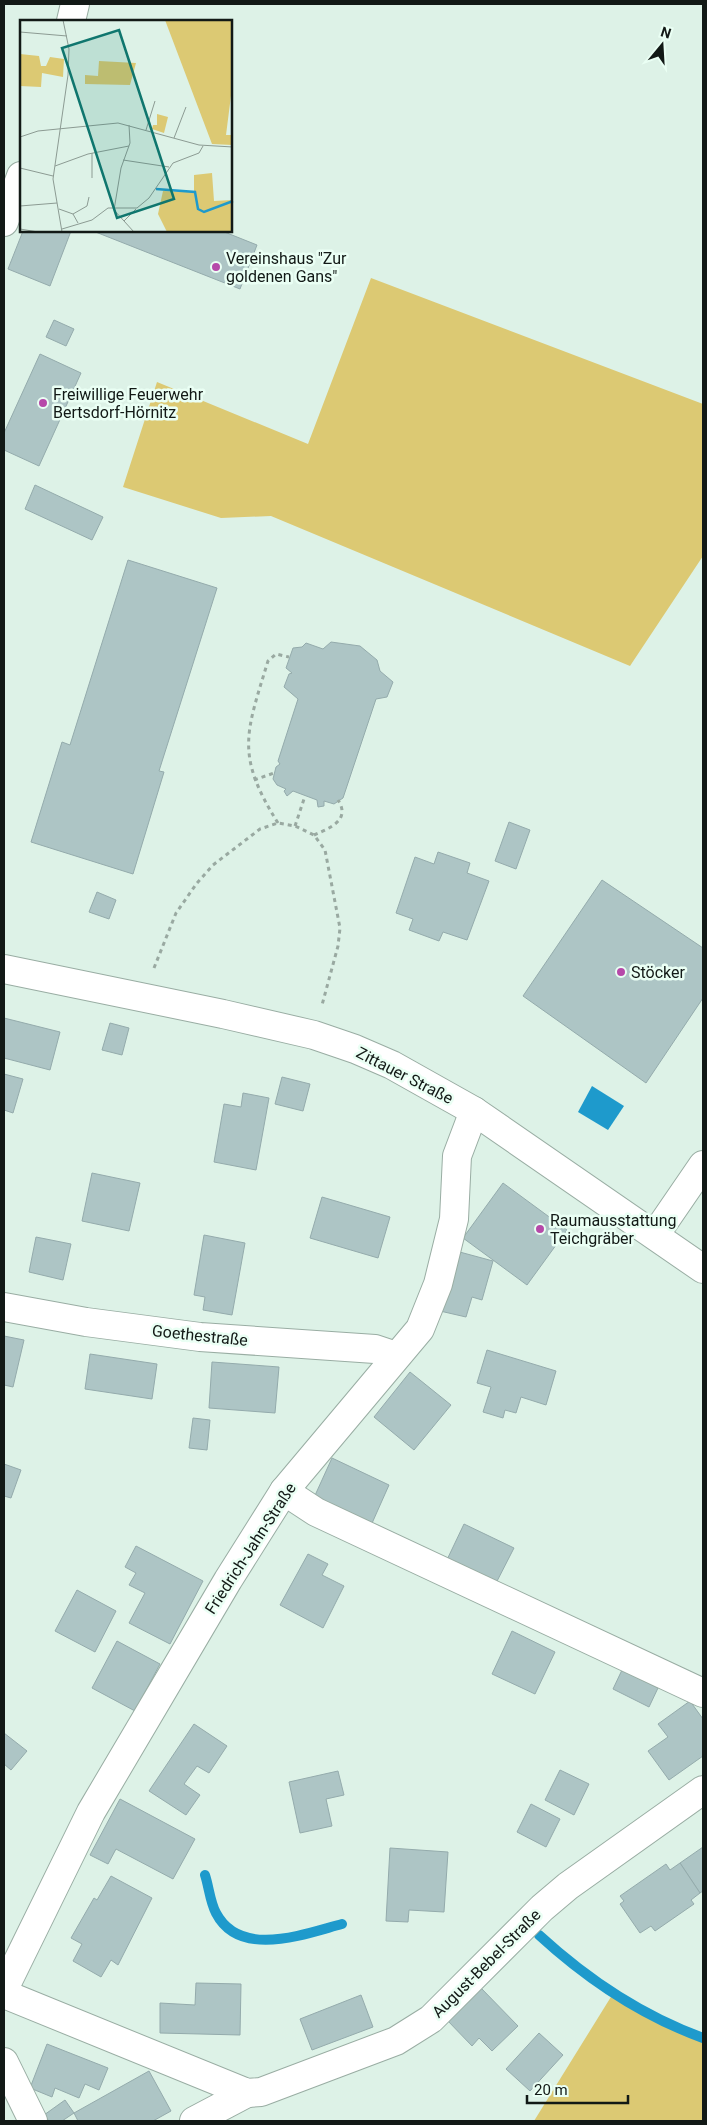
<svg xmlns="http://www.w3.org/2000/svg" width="707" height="2125" font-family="Roboto,sans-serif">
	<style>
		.green { fill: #dcc973 }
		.water { fill: #1e9acc }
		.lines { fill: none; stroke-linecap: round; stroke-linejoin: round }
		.stream { stroke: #1e9acc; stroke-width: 10 }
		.building { fill: #adc5c5; stroke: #94abac }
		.minor-casing { stroke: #99ada3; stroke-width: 30 }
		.major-casing { stroke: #99ada3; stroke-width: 30 }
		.path { stroke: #99a9a1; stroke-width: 3; stroke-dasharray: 4 4; stroke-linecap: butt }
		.minor { stroke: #fff; stroke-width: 28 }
		.major { stroke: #fff; stroke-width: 28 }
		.poi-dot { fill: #b649a9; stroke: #eafff4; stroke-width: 2 }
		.labels { text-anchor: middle; stroke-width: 5; stroke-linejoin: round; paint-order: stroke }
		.poi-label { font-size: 16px; fill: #121916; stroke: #eafff4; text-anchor: start }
		.street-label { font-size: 16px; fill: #121916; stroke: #eafff4 }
		.inset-river { fill: none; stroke: #1e9acc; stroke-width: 2.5 }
		.inset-road { fill: none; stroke: #8c9b93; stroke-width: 1 }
		.view { fill: #0f766e; fill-opacity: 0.15; stroke: #0f766e; stroke-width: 2.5 }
		.inset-edge { fill: none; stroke: #121916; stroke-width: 2.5 }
	</style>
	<rect width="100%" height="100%" fill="#ddf2e7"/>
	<g class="green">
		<polygon points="371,278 703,404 703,556 630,666 271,516 221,518 123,487 157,382 308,444"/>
		<polygon points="614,1992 675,2023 703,2033 703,2121 534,2121"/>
	</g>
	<polygon class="water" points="592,1086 624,1106 608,1130 578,1112"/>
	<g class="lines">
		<g class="stream">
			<path d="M205,1875C209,1887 210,1902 216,1913C240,1959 304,1934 342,1924"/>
			<path d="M539,1935C588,1980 640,2015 703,2038"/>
		</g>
	</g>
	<g class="building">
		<polygon points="23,231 71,231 50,286 8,269"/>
		<polygon points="93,231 222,231 257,245 240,289"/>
		<polygon points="54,320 74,329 66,346 46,337"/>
		<polygon points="40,354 81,373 39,466 4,450 4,433"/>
		<polygon points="35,485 103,517 92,540 25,509"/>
		<polygon points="128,560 217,588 159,771 164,772 133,874 31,842 62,742 70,745"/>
		<polygon points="331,642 360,646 377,660 380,671 393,682 387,697 376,699 343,798 334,804 324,801 324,806 318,807 317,800 293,791 287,796 284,791 286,789 277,785 273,779 276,767 280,764 278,761 298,699 284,687 289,674 292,673 286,668 293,648 302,647 306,643 323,649"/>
		<polygon points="509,822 530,830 516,869 495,861"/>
		<polygon points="438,852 470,863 467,873 489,881 467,940 443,932 439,941 409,930 413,919 396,913 415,857 434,864"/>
		<polygon points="602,880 703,948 703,998 646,1083 523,996"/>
		<polygon points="97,892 116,900 109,919 89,912"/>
		<polygon points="4,1018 60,1032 50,1070 4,1058"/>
		<polygon points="110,1023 129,1028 122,1055 102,1050"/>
		<polygon points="4,1074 23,1079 13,1113 4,1110"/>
		<polygon points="282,1077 310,1084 303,1111 275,1104"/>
		<polygon points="243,1093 269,1098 256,1170 214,1162 224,1104 241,1107"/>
		<polygon points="92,1173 140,1183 129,1231 82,1221"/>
		<polygon points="503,1183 567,1230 527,1285 463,1238"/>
		<polygon points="322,1197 390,1217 378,1258 310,1238"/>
		<polygon points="204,1235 245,1243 232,1315 203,1310 205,1297 194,1295"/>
		<polygon points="36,1237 71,1244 63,1280 29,1272"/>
		<polygon points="456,1251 493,1261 482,1300 472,1297 466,1317 440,1311"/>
		<polygon points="4,1336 24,1340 13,1387 4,1385"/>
		<polygon points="487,1350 556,1371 546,1405 521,1397 516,1413 505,1410 503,1418 483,1412 491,1387 477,1383"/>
		<polygon points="90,1354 157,1364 152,1399 85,1389"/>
		<polygon points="212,1362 279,1367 275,1413 209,1408"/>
		<polygon points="410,1372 451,1405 414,1450 374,1417"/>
		<polygon points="193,1418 210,1420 207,1450 189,1448"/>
		<polygon points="332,1458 389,1485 369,1530 312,1502"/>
		<polygon points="4,1464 21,1470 11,1498 4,1496"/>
		<polygon points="464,1524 514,1548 493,1589 444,1566"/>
		<polygon points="136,1546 203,1581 170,1644 129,1623 145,1593 129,1585 136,1573 125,1567"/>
		<polygon points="308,1554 328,1564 322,1575 344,1586 323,1628 280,1605"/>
		<polygon points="77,1590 116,1611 95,1652 55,1631"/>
		<polygon points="512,1631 555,1652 535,1694 492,1674"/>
		<polygon points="117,1641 160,1664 135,1711 92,1688"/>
		<polygon points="622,1670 658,1688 649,1707 613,1689"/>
		<polygon points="690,1701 703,1719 703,1756 669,1780 648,1751 668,1737 658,1724"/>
		<polygon points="194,1724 227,1746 209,1773 197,1766 184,1784 200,1795 186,1815 149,1791"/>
		<polygon points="4,1733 27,1751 11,1770 4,1764"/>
		<polygon points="560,1770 589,1784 574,1815 545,1800"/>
		<polygon points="338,1771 344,1795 326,1799 332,1826 300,1833 289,1782"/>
		<polygon points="120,1799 195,1839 173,1879 116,1849 108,1864 90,1855"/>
		<polygon points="531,1804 560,1819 546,1847 517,1832"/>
		<polygon points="703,1847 703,1891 700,1893 680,1863"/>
		<polygon points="390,1848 448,1852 444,1912 409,1910 408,1922 386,1921"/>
		<polygon points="680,1863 700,1893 691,1900 694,1904 655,1931 651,1926 640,1933 620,1904 624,1901 620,1896 666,1864 670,1870"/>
		<polygon points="111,1876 152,1898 118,1965 111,1960 101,1977 73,1961 82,1944 71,1938 94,1898 97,1900"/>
		<polygon points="196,1983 241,1984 240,2035 160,2033 160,2003 195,2005"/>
		<polygon points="480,1987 518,2026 492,2051 479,2038 472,2046 447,2020"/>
		<polygon points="361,1995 373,2027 312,2050 300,2019"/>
		<polygon points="539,2033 563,2055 530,2091 506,2069"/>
		<polygon points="47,2044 108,2068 99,2090 85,2084 79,2098 55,2088 52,2097 30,2088"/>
		<polygon points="149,2071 171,2111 153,2121 78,2121 74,2113"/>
		<polygon points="65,2100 74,2113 62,2121 49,2121 44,2115"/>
	</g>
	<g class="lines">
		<defs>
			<g id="minor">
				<polyline points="71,21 75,4"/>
				<polyline points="4,222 21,176"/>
				<polyline points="655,1235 703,1165"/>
				<polyline points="4,1307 86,1322 200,1337 375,1349 396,1356"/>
				<polyline points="284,1491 316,1512 703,1693"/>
				<polyline points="4,1989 91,1812 228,1580 284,1491 420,1329 438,1284 454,1219 457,1156 474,1111"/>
				<polyline points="4,1994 247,2093 261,2092 396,2041 431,2019 542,1908 568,1886 703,1790"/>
				<polyline points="4,2062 33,2121"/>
				<polyline points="194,2121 247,2093"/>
			</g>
			<polyline id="major" points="4,969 223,1014 314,1035 355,1049 392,1065 474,1111 703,1269"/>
		</defs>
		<use href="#minor" class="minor-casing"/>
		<use href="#major" class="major-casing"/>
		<g class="path">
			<polyline points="254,780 274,773"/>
			<path d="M278,823C235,755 246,733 268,661L276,654L289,657"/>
			<polyline points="295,826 305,796"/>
			<path d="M314,835C330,828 351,820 338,800"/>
			<polyline points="154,968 176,913 197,883 213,865 260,829 278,823 295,826 314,835 325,850 340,928 338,946 322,1005"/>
		</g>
		<use href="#minor" class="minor"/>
		<use href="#major" class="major"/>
	</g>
	<g class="poi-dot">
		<circle cx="216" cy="267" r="5"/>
		<circle cx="43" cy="403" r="5"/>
		<circle cx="621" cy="972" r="5"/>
		<circle cx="540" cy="1229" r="5"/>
	</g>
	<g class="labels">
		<g class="poi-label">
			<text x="226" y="264">Vereinshaus "Zur<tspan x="226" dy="18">goldenen Gans"</tspan></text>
			<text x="53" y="400">Freiwillige Feuerwehr<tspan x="53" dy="18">Bertsdorf-Hörnitz</tspan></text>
			<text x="631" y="978">Stöcker</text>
			<text x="550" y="1226">Raumausstattung<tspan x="550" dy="18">Teichgräber</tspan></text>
		</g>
		<g class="street-label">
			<text transform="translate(405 1075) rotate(27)" y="6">Zittauer Straße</text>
			<text transform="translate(200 1335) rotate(6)" y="6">Goethestraße</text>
			<text transform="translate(250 1548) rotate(-57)" y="6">Friedrich-Jahn-Straße</text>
			<text transform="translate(486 1963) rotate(-45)" y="6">August-Bebel-Straße</text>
		</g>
	</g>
	<g transform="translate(20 20)">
		<rect width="212" height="212" fill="#ddf2e7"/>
		<path d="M145,0H212L213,60L206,115H212V125L192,124ZM0,34L19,36L21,46H26L30,37L44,39L43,57L22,53L21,67L0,66ZM79,41L116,43L110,65L65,64V55L78,56ZM137,94L148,97L144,113L132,109L133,105H137ZM192,153L194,181L212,180V212H147L138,194L143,171L174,172V155Z" fill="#dcc973"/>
		<path class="inset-river" d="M136,169L175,172L178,189L184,192L213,181"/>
		<path class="inset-road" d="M0,12L47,16M109,105L110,123L101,148L94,190L114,212M126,110L135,81M0,117L18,111L98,103L179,125L213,127M154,118L166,87M72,133V158M103,140L149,147M35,146L68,134L109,126M0,148L33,156M0,186L37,183M39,189L53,194L58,203M53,194L67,186L69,177M104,201L116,189M0,209L18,212M42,209L72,200L88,188H117L129,178L153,143L179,133L183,126M42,212L33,159L48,55L49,29L43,0"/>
		<path class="view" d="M99,10L154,179L97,198L42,28Z"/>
		<rect width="212" height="212" class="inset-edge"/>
	</g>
	<rect width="707" height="2125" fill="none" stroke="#121916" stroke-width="10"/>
	<g transform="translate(662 45) rotate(18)" stroke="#eafff4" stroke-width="4" paint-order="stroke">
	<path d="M0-4L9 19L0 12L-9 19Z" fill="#121916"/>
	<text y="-8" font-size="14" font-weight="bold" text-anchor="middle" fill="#121916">N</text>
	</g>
	<path d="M527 2095v8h101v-8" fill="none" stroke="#121916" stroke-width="2.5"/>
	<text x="534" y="2095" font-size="15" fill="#121916" stroke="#eafff4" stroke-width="4" paint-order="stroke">20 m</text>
</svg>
